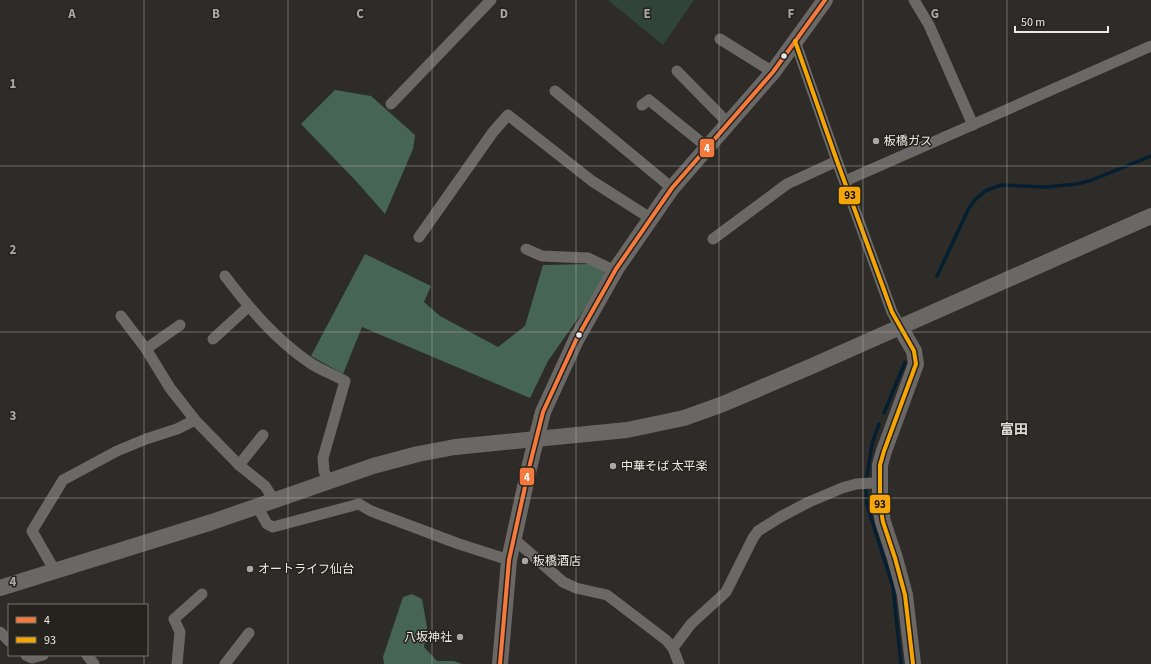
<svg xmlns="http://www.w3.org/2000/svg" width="1151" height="664" font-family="'Source Sans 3','Noto Sans JP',sans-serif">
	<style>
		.green { fill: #304439 }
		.forest { fill: #466555 }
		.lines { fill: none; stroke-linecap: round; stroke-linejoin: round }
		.stream { stroke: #051f30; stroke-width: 3.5 }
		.street { stroke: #6a6967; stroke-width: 11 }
		.secondary { stroke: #6a6866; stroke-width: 16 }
		.bus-1-casing { stroke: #26231d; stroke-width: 7 }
		.bus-2-casing { stroke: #26231d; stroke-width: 7 }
		.bus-1 { stroke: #f6793e; stroke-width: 4 }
		.bus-2 { stroke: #f7a600; stroke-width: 4 }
		.grid { fill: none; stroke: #aaa8a4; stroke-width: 1; stroke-opacity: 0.55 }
		.bus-dot { fill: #eceae6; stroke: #26231d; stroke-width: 1.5 }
		.poi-dot { fill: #aaa8a4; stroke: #26231d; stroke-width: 1.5 }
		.labels { text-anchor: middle; stroke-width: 3; stroke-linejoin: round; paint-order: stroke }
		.poi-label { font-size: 12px; fill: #eceae6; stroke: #26231d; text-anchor: start }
		.quarter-label { font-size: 14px; font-weight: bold; fill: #dfdbd4; stroke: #26231d }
		.grid-label { font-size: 13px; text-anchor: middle; font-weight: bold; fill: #aaa8a4; stroke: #26231d; stroke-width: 3; stroke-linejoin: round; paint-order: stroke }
		.line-badge { stroke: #26231d; stroke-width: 1.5 }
		.badge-label { font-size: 11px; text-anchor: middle; font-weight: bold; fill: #fff }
		.pale-badge-label { font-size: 11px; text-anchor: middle; font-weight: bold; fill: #111 }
	</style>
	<rect width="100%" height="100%" fill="#2e2c29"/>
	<polygon class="green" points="608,0 694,0 663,45"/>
	<g class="forest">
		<polygon points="335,90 371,96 415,135 413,149 385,214 356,181 301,124"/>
		<polygon points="365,254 431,286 424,302 440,316 498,347 525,326 543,265 589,264 609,274 548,361 530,398 362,327 343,374 311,356"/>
		<polygon points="412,594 422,599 427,627 424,647 437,661 454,661 462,664 384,664 383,657 403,597"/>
	</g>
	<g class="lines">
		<g class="stream">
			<polyline points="937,276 969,208 974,201 985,191 1001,185 1045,187 1077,184 1092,180 1151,156"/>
			<polyline points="884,413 905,362"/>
			<polyline points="867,476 872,444 879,424"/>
			<polyline points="866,489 867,505 893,587 901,664"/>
		</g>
		<g class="street">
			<polyline points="914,0 929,25 973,125"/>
			<polyline points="720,39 773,72"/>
			<polyline points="795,41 837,161 892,312 900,327"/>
			<polyline points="677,71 729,124"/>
			<polyline points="555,91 672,188"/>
			<polyline points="391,104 491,0"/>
			<polyline points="642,105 649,100 707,147"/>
			<polyline points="845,181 1151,46"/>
			<polyline points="419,237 493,132 508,115 592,181 650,218"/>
			<polyline points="713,239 787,184 837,161"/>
			<polyline points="526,249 542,256 588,258 615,271"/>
			<path d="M225,276C250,309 275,339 310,363C321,370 334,375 345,381L323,458L324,471L328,481"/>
			<polyline points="121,316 146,349 170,388 195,420 239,465 265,486 274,500"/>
			<polyline points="213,339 248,307"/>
			<polyline points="146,349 180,325"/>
			<polyline points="239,465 263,435"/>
			<polyline points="257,506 267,524 273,527 359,504 371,511 459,544 509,560"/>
			<polyline points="515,540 563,582 576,588 607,595 666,640 673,648 679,664"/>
			<polyline points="55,571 32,531 63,480 117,451 146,439 177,429 195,420"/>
			<polyline points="0,632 9,641"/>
			<polyline points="673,648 691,624 726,592 753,538 758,531 782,516 809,502 842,488 856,484 873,483 879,487"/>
			<polyline points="26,655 32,658 43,655"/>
			<polyline points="87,655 94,664"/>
			<polyline points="177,664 180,632 174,619 202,594"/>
			<polyline points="225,664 249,633"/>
		</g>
		<g class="secondary">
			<polyline points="900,327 914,351 916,364 884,451 880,465 880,505 883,522 895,558 905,595 913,664"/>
			<polyline points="0,588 212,522 373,466 418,454 455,447 627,430 684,418 723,404 812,366 1151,216"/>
			<polyline points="500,664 509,560 530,464 543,412 576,340 616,269 672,188 773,72 825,0"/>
		</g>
		<defs>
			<polyline id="bus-1" points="500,664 509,560 530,464 543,412 576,340 616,269 672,188 773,72 825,0"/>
			<polyline id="bus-2" points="795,41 837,161 892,312 914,351 916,364 884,451 880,465 880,505 883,522 895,558 905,595 913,664"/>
		</defs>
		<use href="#bus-1" class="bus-1-casing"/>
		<use href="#bus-2" class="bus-2-casing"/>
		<use href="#bus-1" class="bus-1"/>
		<use href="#bus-2" class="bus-2"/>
	</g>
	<path class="grid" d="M144,0V605M288,0V664M432,0V664M576,0V664M719,0V664M863,0V664M1007,0V664M0,166H1151M0,332H1151M0,498H1151M144,655V664"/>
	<g class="bus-dot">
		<circle cx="784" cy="56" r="3.5"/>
		<circle cx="579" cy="335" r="3.5"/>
	</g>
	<g class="poi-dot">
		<circle cx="876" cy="141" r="4"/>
		<circle cx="613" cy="466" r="4"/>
		<circle cx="525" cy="561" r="4"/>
		<circle cx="250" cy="569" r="4"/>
		<circle cx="460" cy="637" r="4"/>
	</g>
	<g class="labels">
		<g class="poi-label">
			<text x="884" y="145">板橋ガス</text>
			<text x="621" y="470">中華そば 太平楽</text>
			<text x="533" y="565">板橋酒店</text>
			<text x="258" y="573">オートライフ仙台</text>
			<text x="452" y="641" text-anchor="end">八坂神社</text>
		</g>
		<g class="quarter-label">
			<text x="1014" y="434">富田</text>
		</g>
	</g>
	<g class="grid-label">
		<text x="72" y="18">A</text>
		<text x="216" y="18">B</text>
		<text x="360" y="18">C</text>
		<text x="504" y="18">D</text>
		<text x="647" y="18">E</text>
		<text x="791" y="18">F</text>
		<text x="935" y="18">G</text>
		<text x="13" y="88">1</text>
		<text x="13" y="254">2</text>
		<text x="13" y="420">3</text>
		<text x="13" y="586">4</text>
	</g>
	<g class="line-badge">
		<rect x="699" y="138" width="16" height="20" rx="4" fill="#f6793e"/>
		<rect x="838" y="186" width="23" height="19" rx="4" fill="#f7a600"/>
		<rect x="519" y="467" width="16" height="19" rx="4" fill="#f6793e"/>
		<rect x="869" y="494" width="22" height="20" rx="4" fill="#f7a600"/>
	</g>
	<g class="badge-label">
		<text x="707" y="152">4</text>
		<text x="527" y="481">4</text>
	</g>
	<g class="pale-badge-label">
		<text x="850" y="199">93</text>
		<text x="880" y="508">93</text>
	</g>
	<rect x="8" y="604" width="140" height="52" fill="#26231d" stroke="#75736d"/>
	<rect x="16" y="617" width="20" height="6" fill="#f6793e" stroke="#75736d"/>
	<text x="44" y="624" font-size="12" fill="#eceae6">4</text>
	<rect x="16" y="637" width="20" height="6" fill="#f7a600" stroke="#75736d"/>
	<text x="44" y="644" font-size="12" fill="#eceae6">93</text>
	<path d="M1015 26v6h93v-6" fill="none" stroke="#eceae6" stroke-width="2"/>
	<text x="1021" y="26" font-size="12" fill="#eceae6" stroke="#26231d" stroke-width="3" paint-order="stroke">50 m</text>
</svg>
